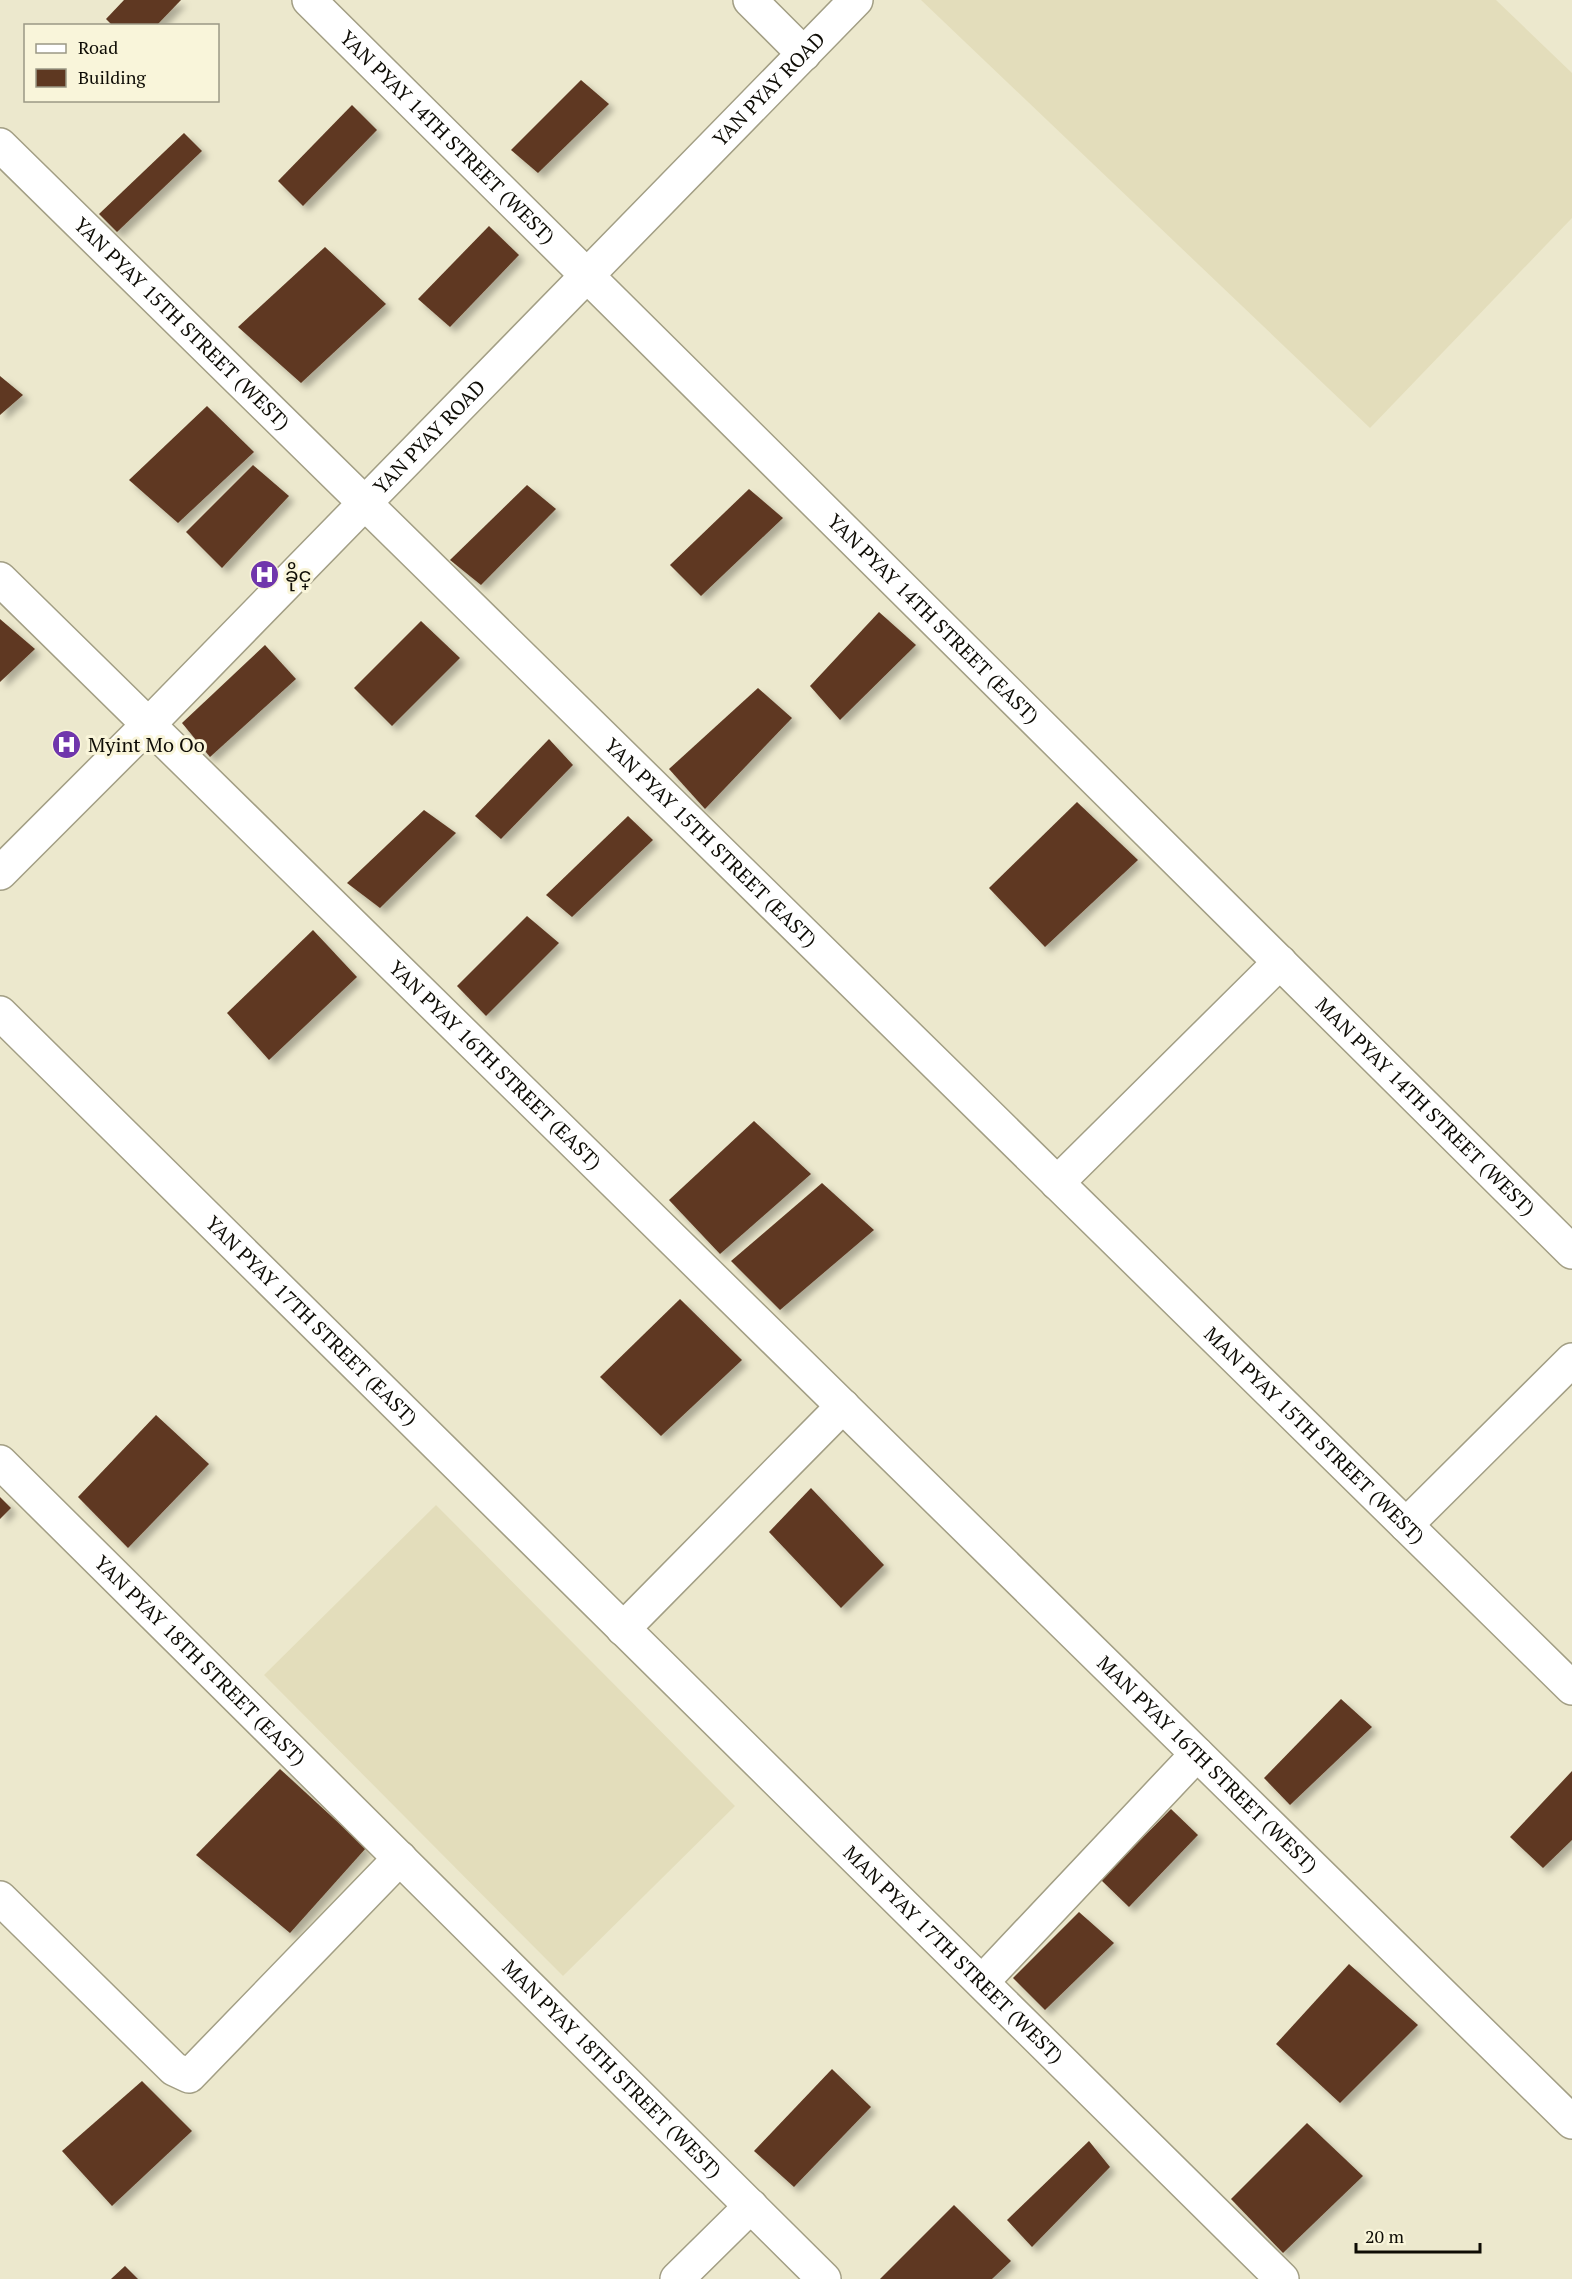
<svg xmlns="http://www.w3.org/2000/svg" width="1572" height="2279" font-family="'PT Serif','Noto Sans Myanmar',serif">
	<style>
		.built { fill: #e3ddbb }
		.building { fill: #5e3821; filter: url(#shadow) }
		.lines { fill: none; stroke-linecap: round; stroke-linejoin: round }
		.street-casing { stroke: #a29e84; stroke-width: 36 }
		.street { stroke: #fff; stroke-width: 33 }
		.labels { text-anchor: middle; stroke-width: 6; stroke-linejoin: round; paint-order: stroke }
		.street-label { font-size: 20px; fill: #0e0c05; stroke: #f9f5da }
		.poi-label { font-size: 20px; fill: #0e0c05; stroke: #f9f5da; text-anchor: start }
	</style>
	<defs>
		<filter id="shadow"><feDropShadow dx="5.5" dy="5.5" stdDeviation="3" flood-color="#0004"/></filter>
	</defs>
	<rect width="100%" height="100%" fill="#ece8cd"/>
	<g class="built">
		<polygon points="921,0 1496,0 1572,73 1572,218 1370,428"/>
		<polygon points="436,1505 735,1806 563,1976 264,1675"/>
	</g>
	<g class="building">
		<polygon points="124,0 181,0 156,26 113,26 106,19"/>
		<polygon points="581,80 609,104 538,173 511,150"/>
		<polygon points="352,105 377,130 303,206 278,181"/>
		<polygon points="184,133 202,151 117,232 99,214"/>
		<polygon points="489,226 519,255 450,327 418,299"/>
		<polygon points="325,247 386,304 301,383 238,327"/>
		<polygon points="0,376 23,395 0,415"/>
		<polygon points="207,406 254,452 178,523 129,480"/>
		<polygon points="253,465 289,496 222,568 186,532"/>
		<polygon points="527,485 556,509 481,585 450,560"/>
		<polygon points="749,489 783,518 701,596 670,565"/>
		<polygon points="879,612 916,645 840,720 810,686"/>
		<polygon points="0,619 35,649 0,682"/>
		<polygon points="421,621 460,658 392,726 354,688"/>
		<polygon points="265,645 296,679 210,757 182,723"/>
		<polygon points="758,688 792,718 705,809 669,769"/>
		<polygon points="549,739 573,765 501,839 475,816"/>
		<polygon points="1077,802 1138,860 1045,947 989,888"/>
		<polygon points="424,810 456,833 380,908 347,883"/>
		<polygon points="628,816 653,840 572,917 546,895"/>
		<polygon points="527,916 559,943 486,1016 457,986"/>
		<polygon points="313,930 357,977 269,1060 227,1013"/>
		<polygon points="754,1121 811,1174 720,1254 669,1200"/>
		<polygon points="822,1183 874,1230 780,1310 731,1261"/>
		<polygon points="680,1299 742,1360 661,1436 600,1377"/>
		<polygon points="156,1415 209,1464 128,1548 78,1497"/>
		<polygon points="811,1488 884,1565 841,1608 769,1532"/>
		<polygon points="0,1497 11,1508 0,1519"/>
		<polygon points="1341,1699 1372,1727 1290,1805 1264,1778"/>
		<polygon points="280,1769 366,1848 290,1933 196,1855"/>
		<polygon points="1572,1771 1572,1840 1543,1868 1510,1837"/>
		<polygon points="1171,1809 1198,1835 1129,1907 1101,1880"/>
		<polygon points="1079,1912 1114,1943 1045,2010 1013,1978"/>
		<polygon points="1349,1964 1418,2025 1340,2103 1276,2044"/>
		<polygon points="832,2069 871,2107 794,2187 754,2151"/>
		<polygon points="142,2081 192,2131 112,2206 62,2151"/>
		<polygon points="1307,2123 1363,2176 1283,2253 1231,2199"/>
		<polygon points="1089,2141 1110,2167 1032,2247 1007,2220"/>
		<polygon points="954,2205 1011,2261 992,2279 880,2279"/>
		<polygon points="125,2266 138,2279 111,2279"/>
	</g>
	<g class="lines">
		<defs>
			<g id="street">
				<path id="s1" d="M309,0L1572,1252"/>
				<polyline points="750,0 804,54"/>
				<path id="s2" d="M0,145L1572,1688"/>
				<path id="s3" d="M0,579L1572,2122"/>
				<path id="s4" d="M0,873L149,724L856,0"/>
				<path id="s5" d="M0,1013L1282,2279"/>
				<polyline points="1057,1183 1280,962"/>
				<path id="s6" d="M0,1462L824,2279"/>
				<polyline points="1406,1525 1572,1360"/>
				<polyline points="623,1629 843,1406"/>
				<polyline points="0,1898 174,2069 189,2076 400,1858"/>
				<polyline points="982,1982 1197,1754"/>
				<polyline points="677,2279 751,2206"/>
			</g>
		</defs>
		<use href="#street" class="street-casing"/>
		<use href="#street" class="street"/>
	</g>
	<defs>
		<symbol id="hospital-disc" viewBox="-11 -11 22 22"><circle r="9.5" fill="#7036ac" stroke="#f9f5da"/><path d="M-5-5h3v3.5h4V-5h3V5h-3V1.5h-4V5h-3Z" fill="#fff"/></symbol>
	</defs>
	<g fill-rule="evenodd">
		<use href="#hospital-disc" x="248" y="558" width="33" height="33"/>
		<use href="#hospital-disc" x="50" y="728" width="33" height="33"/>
	</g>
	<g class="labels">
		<g class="street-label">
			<text dy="7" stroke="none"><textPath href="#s4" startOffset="1098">YAN PYAY ROAD</textPath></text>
			<text dy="7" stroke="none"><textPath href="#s1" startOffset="195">YAN PYAY 14TH STREET (WEST)</textPath></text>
			<text dy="7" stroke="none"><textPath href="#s2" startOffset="255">YAN PYAY 15TH STREET (WEST)</textPath></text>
			<text dy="7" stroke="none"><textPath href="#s4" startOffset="612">YAN PYAY ROAD</textPath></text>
			<text dy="7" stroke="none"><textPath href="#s1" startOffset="879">YAN PYAY 14TH STREET (EAST)</textPath></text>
			<text dy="7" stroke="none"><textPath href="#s2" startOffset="996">YAN PYAY 15TH STREET (EAST)</textPath></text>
			<text dy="7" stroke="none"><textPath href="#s3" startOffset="694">YAN PYAY 16TH STREET (EAST)</textPath></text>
			<text dy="7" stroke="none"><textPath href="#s1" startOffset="1572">MAN PYAY 14TH STREET (WEST)</textPath></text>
			<text dy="7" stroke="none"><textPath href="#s5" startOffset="438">YAN PYAY 17TH STREET (EAST)</textPath></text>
			<text dy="7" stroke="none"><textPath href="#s2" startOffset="1842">MAN PYAY 15TH STREET (WEST)</textPath></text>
			<text dy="7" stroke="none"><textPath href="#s6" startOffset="282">YAN PYAY 18TH STREET (EAST)</textPath></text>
			<text dy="7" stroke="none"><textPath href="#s3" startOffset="1692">MAN PYAY 16TH STREET (WEST)</textPath></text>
			<text dy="7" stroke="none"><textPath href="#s5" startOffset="1340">MAN PYAY 17TH STREET (WEST)</textPath></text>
			<text dy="7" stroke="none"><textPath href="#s6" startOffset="862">MAN PYAY 18TH STREET (WEST)</textPath></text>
		</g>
		<g class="poi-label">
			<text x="285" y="582">ခိုင္</text>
			<text x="88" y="752">Myint Mo Oo</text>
		</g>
	</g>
	<rect x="24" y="24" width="195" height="78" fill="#f9f5da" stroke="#9b9885" stroke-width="1.5"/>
	<rect x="36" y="44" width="30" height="9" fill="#ffffff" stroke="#9b9885" stroke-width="1.5"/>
	<text x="78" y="54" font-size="18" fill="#0e0c05">Road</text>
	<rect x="36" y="69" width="30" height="18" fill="#5e3821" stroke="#9b9885" stroke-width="1.5"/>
	<text x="78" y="84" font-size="18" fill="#0e0c05">Building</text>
	<path d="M1356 2243v9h124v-9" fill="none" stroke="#0e0c05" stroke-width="3"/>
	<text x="1365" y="2243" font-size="18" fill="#0e0c05" stroke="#f9f5da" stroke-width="4.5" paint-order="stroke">20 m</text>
</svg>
